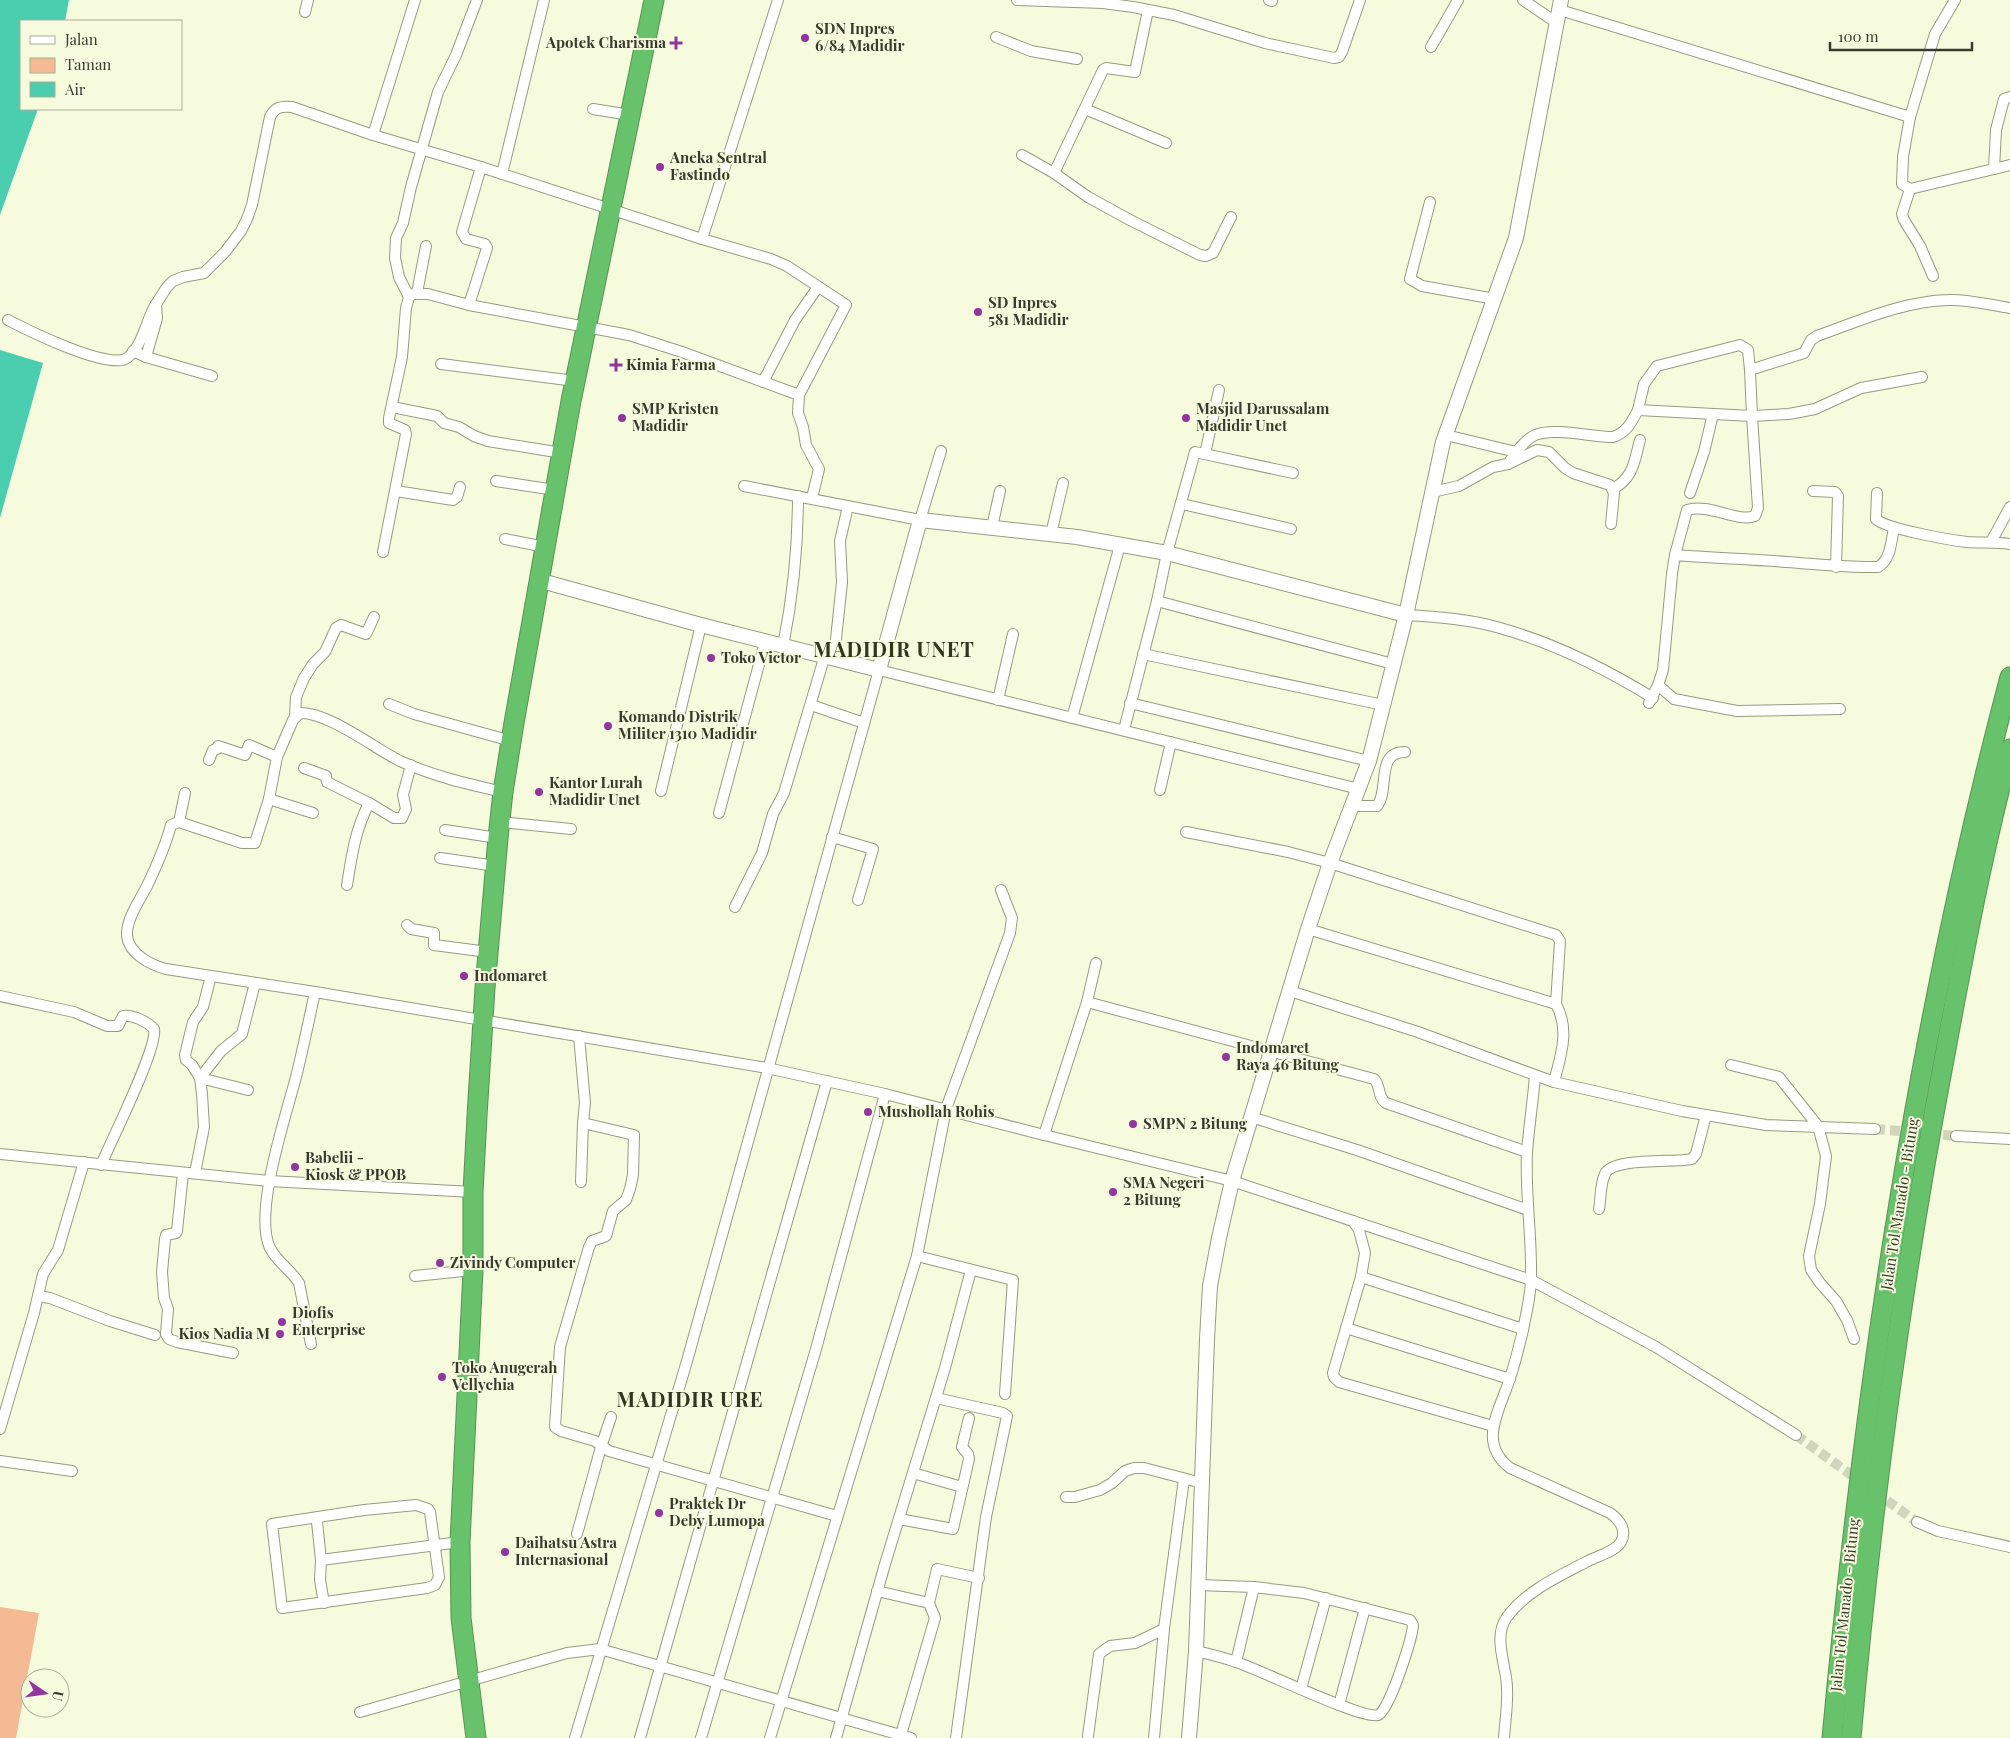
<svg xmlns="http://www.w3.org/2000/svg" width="2010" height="1738" font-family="'Playfair Display',serif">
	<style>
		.green { fill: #f5ba94 }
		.water { fill: #4bceb0 }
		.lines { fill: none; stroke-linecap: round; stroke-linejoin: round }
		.street-tunnel { stroke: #d1d5bb; stroke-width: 10; stroke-dasharray: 10 5; stroke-linecap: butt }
		.street-casing { stroke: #979b80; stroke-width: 12 }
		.secondary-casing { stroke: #979b80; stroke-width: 16 }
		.highway-casing { stroke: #579356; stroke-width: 21 }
		.street { stroke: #fff; stroke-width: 10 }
		.secondary { stroke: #fff; stroke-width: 14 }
		.highway { stroke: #67c26b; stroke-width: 19 }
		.poi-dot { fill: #92359f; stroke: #f7fbde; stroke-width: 2 }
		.labels { text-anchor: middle; stroke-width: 4; stroke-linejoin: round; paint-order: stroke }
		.poi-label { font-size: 15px; font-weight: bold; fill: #3a3b30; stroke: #f7fbde; text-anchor: start }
		.street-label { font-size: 15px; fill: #3a3b30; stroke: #f7fbde }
		.district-label { font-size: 20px; font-weight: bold; letter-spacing: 1px; fill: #33361e; stroke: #f7fbde }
	</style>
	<rect width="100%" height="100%" fill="#f7fbde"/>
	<polygon class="green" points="0,1607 39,1613 16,1738 0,1738"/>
	<g class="water">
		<polygon points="0,0 69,0 65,21 21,21 21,109 38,109 0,215"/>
		<polygon points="0,350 43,363 0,518"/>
	</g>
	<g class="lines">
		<g class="street-tunnel">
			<polyline points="1875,1129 1913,1132"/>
			<polyline points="1928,1133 1956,1136"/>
			<polyline points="1796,1435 1861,1482"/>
			<polyline points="1875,1492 1917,1522"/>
		</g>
		<defs>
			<g id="street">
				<polyline points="1017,0 1103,3 1133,7 1174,15 1265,43 1334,58 1339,57 1342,52 1360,0"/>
				<polyline points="1269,0 1272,1"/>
				<polyline points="1523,0 1557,23"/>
				<polyline points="1955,0 1935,34 1910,117 1903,157 1902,184 1910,189 2010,165"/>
				<polyline points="1560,10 1910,117"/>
				<polyline points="305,12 308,0"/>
				<polyline points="996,37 1031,51 1077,59"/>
				<polyline points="1431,47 1458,0"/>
				<polyline points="593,109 630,115"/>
				<polyline points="1085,109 1166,143"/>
				<polyline points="373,135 415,0"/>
				<polyline points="1022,155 1054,173 1088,197 1130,220 1200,255 1206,256 1213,253 1231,217"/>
				<polyline points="1994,169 1996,130 2004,99 2010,97"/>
				<polyline points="1054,173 1103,70 1106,68 1135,72 1148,10"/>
				<polyline points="502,174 544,0"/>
				<polyline points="1910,189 1902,214 1904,220 1920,246 1933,276"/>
				<polyline points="1430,202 1410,279 1422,286 1495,299"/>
				<polyline points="702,239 778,0"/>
				<polyline points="417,293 426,246"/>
				<polyline points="409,297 399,277 395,258 396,238 403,223 411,187 438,92 456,55 477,0"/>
				<polyline points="469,305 487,248 485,244 466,239 462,232 481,167"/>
				<path d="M8,320C27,330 110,371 127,358C143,346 146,320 156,304"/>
				<polyline points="133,351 146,357 212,376"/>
				<path d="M146,357L157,318L156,304L167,287L173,281L183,277L204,273L225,252L241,231L247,219L252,205L270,117C275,107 281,106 292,107L373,135L481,167L702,239L771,259L787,266L846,305L799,395L798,413L803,427L806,445L819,469L812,498"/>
				<polyline points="441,364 575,381"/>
				<polyline points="763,382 795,320 818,287"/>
				<polyline points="392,407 437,416 444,423 459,427 474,436 488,441 562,453"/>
				<polyline points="1638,410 1644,384 1657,366 1740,345 1748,350 1750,370"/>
				<polyline points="1446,435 1516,452"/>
				<polyline points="1205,454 1219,390"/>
				<path d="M1508,464C1515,454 1523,441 1535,435C1554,427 1592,437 1613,437C1627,432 1631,423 1638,410L1752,416L1750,370L1804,353L1811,340L1817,336C1859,321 1904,301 1948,300C1968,299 1990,305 2010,308"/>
				<polyline points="496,481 555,490"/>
				<polyline points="744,486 920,520 941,451"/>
				<path d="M1613,489C1634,477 1634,462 1640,440"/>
				<polyline points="396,491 453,500 457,497 460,487"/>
				<polyline points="1813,491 1835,492 1838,496 1836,567"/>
				<polyline points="1432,492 1459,486 1493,467 1508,464 1537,450 1549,452 1565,468 1573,473 1610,485 1614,493 1611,524"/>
				<polyline points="1690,493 1704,452 1713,414"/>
				<path d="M1877,493L1876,519C1886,529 1950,540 1967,542C1981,543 1995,542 2010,544"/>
				<polyline points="1182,504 1291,529"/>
				<polyline points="992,527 1000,491"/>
				<polyline points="1051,534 1063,483"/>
				<polyline points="505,539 545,547"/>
				<polyline points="1991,542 2010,507"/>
				<polyline points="383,552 406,434 405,430 389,423 389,418 402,357 406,308 409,297 413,294 428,294 469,305 629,335 682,352 799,395"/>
				<path d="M1675,555L1687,510C1709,503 1738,523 1755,516L1758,508L1752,416L1789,414L1815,409L1861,388L1922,377"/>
				<polyline points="1157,601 1393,664"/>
				<path d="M1406,615C1437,617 1470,619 1500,628C1554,643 1606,669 1653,698"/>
				<path d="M783,646C793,596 798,547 798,496"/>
				<polyline points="1143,654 1383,705"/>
				<polyline points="834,658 842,582 840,541 848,506"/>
				<polyline points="1658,685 1674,699 1737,711 1840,709"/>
				<polyline points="998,700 1013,634"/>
				<polyline points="1130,703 1369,761"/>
				<path d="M1649,703L1658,685L1663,670L1672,574L1675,555C1712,558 1749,559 1786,562C1817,564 1847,568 1878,567C1891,560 1891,541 1894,528"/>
				<polyline points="389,704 414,714 511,741"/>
				<polyline points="811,705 864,723"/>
				<polyline points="295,716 296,697 304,678 313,664 325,652 336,628 341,625 366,634 374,617"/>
				<polyline points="1072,718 1120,545"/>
				<polyline points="1124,730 1157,601 1167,553 1195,452 1293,473"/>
				<polyline points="209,760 213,750 217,749 218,746 245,755 249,745 277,757"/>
				<polyline points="304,768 326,776 327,782 369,803"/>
				<polyline points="1160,790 1171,742"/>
				<polyline points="661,791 701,625"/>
				<path d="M503,792C467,784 433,776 400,761C374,748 328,712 300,713L293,720L277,757L269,799L255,843H242L179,822L171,825C166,845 156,867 147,886C140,900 126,919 127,936C129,954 151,965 166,969L315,992L767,1068L885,1094L1044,1135L1232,1181L1531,1280L1656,1347L1796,1435"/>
				<polyline points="269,799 313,813"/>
				<path d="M1352,806H1377C1390,790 1375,752 1405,752"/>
				<polyline points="719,813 765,642"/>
				<polyline points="179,822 185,793"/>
				<polyline points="500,822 571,829"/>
				<polyline points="445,830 498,838"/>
				<polyline points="1186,832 1288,852 1330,863 1556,935 1560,941 1556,1004"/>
				<polyline points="832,837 873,849 858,900"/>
				<polyline points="440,858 496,866"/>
				<path d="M347,885C352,854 355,831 369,803L394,818H402L406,809L403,795L411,765"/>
				<polyline points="735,907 762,853 773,814 784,793 825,655"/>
				<polyline points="407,925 411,929 434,933 434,945 488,952"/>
				<path d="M1308,929L1556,1004C1570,1030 1561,1055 1554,1082"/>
				<polyline points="1290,991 1418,1032 1554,1082 1682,1111 1766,1125 1875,1129"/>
				<path d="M0,996L74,1012L107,1026H118L123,1016C132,1014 148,1022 154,1029C158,1048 111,1141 101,1165"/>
				<path d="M1087,1002L1374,1079C1381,1085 1377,1097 1386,1103L1527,1152"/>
				<polyline points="579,1036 585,1103 583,1123 634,1135 633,1175 630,1189 626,1200 613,1211 606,1236 592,1241 589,1247 560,1347 555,1427 561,1431 595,1441 609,1451 837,1516"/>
				<polyline points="1731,1065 1779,1077 1818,1126 1826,1156 1820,1204 1809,1256 1811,1270 1820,1283 1836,1301 1847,1320 1854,1339"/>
				<polyline points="248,1090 200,1078 221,1051 242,1034 255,983"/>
				<polyline points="1251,1117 1357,1150 1528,1210"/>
				<polyline points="1044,1135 1087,1002 1096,963"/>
				<polyline points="1956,1136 2010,1139"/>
				<polyline points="0,1154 269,1181 473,1192"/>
				<polyline points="183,1173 177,1231 176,1233 166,1235 165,1239 162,1272 164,1298 168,1309 166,1334 169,1339 177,1342 233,1353"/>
				<polyline points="195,1173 204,1127 202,1094 200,1078 192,1065 186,1060 185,1055 193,1022 203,1007 211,976"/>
				<polyline points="581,1182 583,1123"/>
				<path d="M1599,1209C1601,1199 1600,1184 1605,1174C1612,1157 1675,1163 1692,1159L1696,1154L1706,1115"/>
				<polyline points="1353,1221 1359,1230 1365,1253 1361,1277 1333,1373 1334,1377 1339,1382 1493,1426"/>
				<polyline points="917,1256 1013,1280 1005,1394"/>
				<polyline points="415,1276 473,1270"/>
				<polyline points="1361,1277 1523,1329"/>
				<polyline points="38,1296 50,1298 110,1321 155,1335"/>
				<polyline points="1346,1328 1510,1379"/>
				<path d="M311,1344L299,1283C291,1270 277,1262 270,1248C253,1213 286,1116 296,1077C303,1049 309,1020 315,992"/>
				<polyline points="936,1398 1003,1413 1007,1416 986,1517 956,1738"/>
				<polyline points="0,1429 34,1313 43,1274 58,1250 84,1162"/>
				<polyline points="0,1461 72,1471"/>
				<polyline points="913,1473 962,1487"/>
				<polyline points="1066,1497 1075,1497 1100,1490 1112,1483 1125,1471 1134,1468 1144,1468 1202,1483"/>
				<polygon points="416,1505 428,1509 430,1512 439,1577 435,1585 427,1588 282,1608 272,1524 364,1510"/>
				<polyline points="319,1517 317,1522 321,1560 320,1580 324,1603"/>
				<polyline points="899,1519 953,1529 969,1459 968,1454 962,1447 969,1418"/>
				<polyline points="1917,1522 1938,1531 2010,1547"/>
				<polyline points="577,1534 601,1447 611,1417"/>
				<polyline points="321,1560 460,1542"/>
				<polyline points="877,1591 929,1603 935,1618 900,1738"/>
				<polyline points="929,1603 937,1569 979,1578"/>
				<path d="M1196,1651C1209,1654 1223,1657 1236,1662C1259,1669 1362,1720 1378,1715C1389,1712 1412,1639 1413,1625L1410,1620L1304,1593L1254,1587L1198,1585"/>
				<polyline points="1236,1662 1254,1587"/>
				<polyline points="1301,1689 1326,1598"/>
				<polyline points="1339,1705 1365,1608"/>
				<polyline points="360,1712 567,1653 600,1649 911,1738"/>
				<polyline points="1088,1736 1099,1654 1110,1646 1135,1643 1164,1629 1184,1479"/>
				<polyline points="575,1738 687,1361 879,670 1359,789"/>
				<polyline points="640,1738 827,1081"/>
				<polyline points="701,1738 816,1349 885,1094"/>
				<polyline points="770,1738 917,1256 946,1109 1010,933 1012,918 1001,890"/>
				<polyline points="836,1738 885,1564 945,1368 971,1270"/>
				<polyline points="1154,1738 1164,1629"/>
				<path d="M1504,1738C1505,1722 1508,1705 1507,1688C1507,1667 1492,1637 1507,1617C1526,1591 1559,1576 1588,1561C1597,1556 1615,1552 1621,1542C1627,1530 1620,1520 1610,1513L1510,1468C1477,1443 1500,1410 1510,1378C1515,1363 1519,1347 1523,1330C1526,1314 1531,1295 1531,1278C1532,1236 1525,1194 1527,1152C1529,1126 1533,1101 1535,1076"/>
			</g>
			<g id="secondary">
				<polyline points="538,580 701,625 879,670 920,520 1077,537 1167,553 1406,615"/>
				<polyline points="1189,1738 1196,1651 1207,1339 1210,1286 1219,1238 1232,1181 1308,929 1330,863 1369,761 1406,615 1443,442 1516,238 1561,0"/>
			</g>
			<g id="highway">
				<polyline points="476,1738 461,1618 460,1542 473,1270 473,1192 477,1116 485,988 498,838 503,792 514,723 571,401 654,0"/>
				<path d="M1832,1738C1865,1381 1918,1024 2010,677"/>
				<path d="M1851,1738C1871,1509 1902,1281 1945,1054C1964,952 1983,849 2010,749"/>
			</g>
		</defs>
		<use href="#street" class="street-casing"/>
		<use href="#secondary" class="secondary-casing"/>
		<use href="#highway" class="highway-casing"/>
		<use href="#street" class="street"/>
		<use href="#secondary" class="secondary"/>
		<use href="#highway" class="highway"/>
	</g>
	<g class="poi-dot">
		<circle cx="805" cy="38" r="5"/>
		<path d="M673.5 35.5h5v5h5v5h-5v5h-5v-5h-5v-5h5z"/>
		<circle cx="660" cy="167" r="5"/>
		<circle cx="978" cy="312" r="5"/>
		<path d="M613.5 357.5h5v5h5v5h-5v5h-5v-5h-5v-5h5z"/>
		<circle cx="622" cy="418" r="5"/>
		<circle cx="1186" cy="418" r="5"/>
		<circle cx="711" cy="658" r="5"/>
		<circle cx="608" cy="726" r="5"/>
		<circle cx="539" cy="792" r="5"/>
		<circle cx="464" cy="976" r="5"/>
		<circle cx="1226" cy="1057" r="5"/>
		<circle cx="868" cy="1112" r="5"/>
		<circle cx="1133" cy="1124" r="5"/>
		<circle cx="295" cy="1167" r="5"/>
		<circle cx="1113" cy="1192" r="5"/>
		<circle cx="440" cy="1263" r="5"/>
		<circle cx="282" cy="1322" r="5"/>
		<circle cx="280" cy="1334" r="5"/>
		<circle cx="442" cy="1377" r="5"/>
		<circle cx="659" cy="1513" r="5"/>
		<circle cx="505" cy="1552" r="5"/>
	</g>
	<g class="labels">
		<g class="poi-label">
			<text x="815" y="34">SDN Inpres<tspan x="815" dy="17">6/84 Madidir</tspan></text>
			<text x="666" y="48" text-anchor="end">Apotek Charisma</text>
			<text x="670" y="163">Aneka Sentral<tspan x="670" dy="17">Fastindo</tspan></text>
			<text x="988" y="308">SD Inpres<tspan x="988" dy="17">581 Madidir</tspan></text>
			<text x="626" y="370">Kimia Farma</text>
			<text x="632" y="414">SMP Kristen<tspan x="632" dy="17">Madidir</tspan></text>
			<text x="1196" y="414">Masjid Darussalam<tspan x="1196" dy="17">Madidir Unet</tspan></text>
			<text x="721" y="663">Toko Victor</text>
			<text x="618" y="722">Komando Distrik<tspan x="618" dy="17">Militer 1310 Madidir</tspan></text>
			<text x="549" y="788">Kantor Lurah<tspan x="549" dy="17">Madidir Unet</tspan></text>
			<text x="474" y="981">Indomaret</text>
			<text x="1236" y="1053">Indomaret<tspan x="1236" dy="17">Raya 46 Bitung</tspan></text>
			<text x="878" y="1117">Mushollah Rohis</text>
			<text x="1143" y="1129">SMPN 2 Bitung</text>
			<text x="305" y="1163">Babelii -<tspan x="305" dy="17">Kiosk &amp; PPOB</tspan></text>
			<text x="1123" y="1188">SMA Negeri<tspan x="1123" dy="17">2 Bitung</tspan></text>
			<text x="450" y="1268">Zivindy Computer</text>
			<text x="292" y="1318">Diofis<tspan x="292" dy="17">Enterprise</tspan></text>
			<text x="270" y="1339" text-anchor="end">Kios Nadia M</text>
			<text x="452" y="1373">Toko Anugerah<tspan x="452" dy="17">Vellychia</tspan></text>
			<text x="669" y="1509">Praktek Dr<tspan x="669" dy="17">Deby Lumopa</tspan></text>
			<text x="515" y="1548">Daihatsu Astra<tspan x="515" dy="17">Internasional</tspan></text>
		</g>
		<g class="street-label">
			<text transform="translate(1900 1204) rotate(-81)" y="5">Jalan Tol Manado - Bitung</text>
			<text transform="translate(1845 1605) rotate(-84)" y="5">Jalan Tol Manado - Bitung</text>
		</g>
		<g class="district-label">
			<text x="894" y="657">MADIDIR UNET</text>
			<text x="690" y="1407">MADIDIR URE</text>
		</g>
	</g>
	<rect x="20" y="20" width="162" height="90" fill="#f7fbde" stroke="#abae98"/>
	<rect x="30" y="36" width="25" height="8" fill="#ffffff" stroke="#abae98"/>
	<text x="65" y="45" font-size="15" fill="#3a3b30">Jalan</text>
	<rect x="30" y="58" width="25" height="15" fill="#f5ba94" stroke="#abae98"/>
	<text x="65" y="70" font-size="15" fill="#3a3b30">Taman</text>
	<rect x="30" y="82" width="25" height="15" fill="#4bceb0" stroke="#abae98"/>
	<text x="65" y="95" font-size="15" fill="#3a3b30">Air</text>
	<g transform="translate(45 1693) rotate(103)"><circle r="24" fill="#f7fbde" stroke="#abae98"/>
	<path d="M0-4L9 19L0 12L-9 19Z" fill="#92359f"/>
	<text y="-8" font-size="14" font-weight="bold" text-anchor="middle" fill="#3a3b30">U</text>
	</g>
	<path d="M1830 42v8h142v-8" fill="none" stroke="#3a3b30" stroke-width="2.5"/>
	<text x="1838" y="42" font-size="15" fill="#3a3b30" stroke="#f7fbde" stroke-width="4" paint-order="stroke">100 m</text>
</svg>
